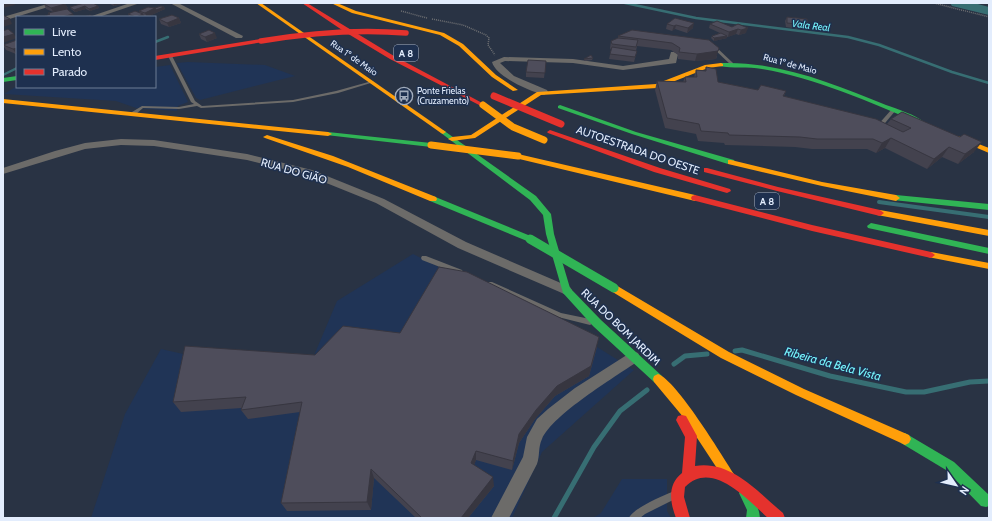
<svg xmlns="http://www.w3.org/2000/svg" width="992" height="521" font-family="Cabin,sans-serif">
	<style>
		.built { fill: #203456 }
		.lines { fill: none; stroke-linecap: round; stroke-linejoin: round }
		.stream-far2 { stroke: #376e73; stroke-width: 2.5 }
		.stream-far1 { stroke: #376e73; stroke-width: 4 }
		.stream { stroke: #376e73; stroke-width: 5 }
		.river { fill: #376e73; fill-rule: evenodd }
		.path { stroke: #6f7073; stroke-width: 1.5; stroke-dasharray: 1 1; stroke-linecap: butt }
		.lane { fill: #6c6b69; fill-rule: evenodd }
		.street { fill: #6c6b69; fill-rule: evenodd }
		.fast { fill: #30b455; fill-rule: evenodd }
		.slow { fill: #ff9f0a; fill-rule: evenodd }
		.jam { fill: #e5322d; fill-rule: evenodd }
		.fast-bridge { stroke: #30b455; stroke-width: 9 }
		.slow-bridge { stroke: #ff9f0a; stroke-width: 7 }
		.jam-bridge-far1 { stroke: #e5322d; stroke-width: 5.5 }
		.jam-bridge { stroke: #e5322d; stroke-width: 7 }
		.wall { fill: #43424e }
		.shaded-wall { fill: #373640 }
		.building { fill: #4e4d5b; stroke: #373640 }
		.labels { text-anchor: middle; stroke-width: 3; stroke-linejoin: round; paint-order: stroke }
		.far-street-label { font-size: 9px; fill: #e3edfd; stroke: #1e304f }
		.far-poi-label { font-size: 9px; fill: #e3edfd; stroke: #1e304f; text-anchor: start }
		.far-water-label { font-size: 10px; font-style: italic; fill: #75f3fb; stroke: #1e304f }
		.shield { fill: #1e304f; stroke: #a8b4c9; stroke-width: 1 }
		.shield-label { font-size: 10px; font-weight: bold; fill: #e3edfd }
		.street-label { font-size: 11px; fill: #e3edfd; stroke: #1e304f }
		.water-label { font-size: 12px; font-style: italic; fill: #75f3fb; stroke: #1e304f }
	</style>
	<rect width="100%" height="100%" fill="#293344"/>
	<g class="built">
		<polygon points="188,62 265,65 295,76 200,100 196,98 177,63"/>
		<polygon points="170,65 188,102 178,106 177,111 136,108 116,101 4,94 17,86 17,87 155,87 155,67"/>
		<polygon points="413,254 597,347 634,370 542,452 512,518 91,518 125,414 161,349 192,356 310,365 337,301"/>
		<polygon points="622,479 667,479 667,511 671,518 593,518 601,513"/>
	</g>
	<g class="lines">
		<g class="stream-far2">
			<polyline points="625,3 696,18 848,37 879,45 952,72 989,83"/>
			<polyline points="155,42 168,37"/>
			<polyline points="3,75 17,68"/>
		</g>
		<polyline class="stream-far1" points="879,202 989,217"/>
		<g class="stream">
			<polyline points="735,351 742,350 830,376 906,392 924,392 970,382 989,381"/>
			<polyline points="674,364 685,356 707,354"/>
			<polyline points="554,518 594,447 620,411 647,390"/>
		</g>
		<polygon class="river" points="950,3 974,3 989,7 989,15 952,6"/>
		<g class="path">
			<polyline points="934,3 989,17"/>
			<polyline points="401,11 427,18"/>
			<polyline points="432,19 463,25 486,35 489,38 488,45 495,55"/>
		</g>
		<g class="lane">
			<polygon points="713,46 715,46 733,63 733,65 731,65 713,48"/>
			<polygon points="169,55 172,56 195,101 202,106 293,100 336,91 372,81 374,82 338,93 293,102 201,108 197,106 179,109 143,108 136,114 132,114 132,112 142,106 179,107 194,104 191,102 168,56"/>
			<polygon points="892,109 896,109 896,110 880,129 876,129 876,127"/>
			<polygon points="422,256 426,256 462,270 463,272 462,274 458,274 422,260 421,258"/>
			<polygon points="488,282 492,282 561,313 590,319 592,320 593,322 592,324 590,325 558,317 488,286 487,284"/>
			<path d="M672,492L675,493L676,496L675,499L645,514L640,518H629C632,509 662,496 672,492Z"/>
		</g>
		<g class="street">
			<polygon points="51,3 61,3 3,21 3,17"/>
			<polygon points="130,3 140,3 99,17 89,17"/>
			<polygon points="170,3 178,3 243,36 242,38 236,38"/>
			<path d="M671,52H674L678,54L676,63L623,70L573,63L505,61L500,63L514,76L547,90L548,92L544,95C530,91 496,77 492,62L504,57L573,59L623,66L669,59Z"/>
			<polygon points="121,139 154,140 247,154 312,170 384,199 466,242 570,287 572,290 570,293 566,295 562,293 458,248 376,203 304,174 247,160 154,146 121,145 85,149 3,174 3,168 55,151 85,143"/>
			<path d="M633,351L638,353L640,357L638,361C614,378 553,414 542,439C538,447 540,456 537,464L509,518H491L523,457L527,437L537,419L548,409L575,388Z"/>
		</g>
		<g class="fast">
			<path d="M721,63C778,61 834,84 886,105C897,109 916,115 924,122L923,123H919C870,102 815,78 762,69C748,66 733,69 719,66V64Z"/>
			<polygon points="17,76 17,80 3,82 3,78"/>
			<polygon points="560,105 636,132 734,160 735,162 734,164 728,164 632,134 558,108 558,106"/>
			<polygon points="443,130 536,196 551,214 554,234 570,288 601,320 662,376 663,379 662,382 658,384 654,382 593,326 563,293 546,234 543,215 530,200 441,133 440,132"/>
			<polygon points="328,132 431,143 435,145 431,147 326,135 326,133"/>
			<polygon points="896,195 989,204 989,210 893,200 892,198 893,196"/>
			<polygon points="433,196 533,237 534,239 530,242 527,241 430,201 429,199 430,197"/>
			<polygon points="871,223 989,248 989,254 868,228 867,226"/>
			<polygon points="905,433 954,462 989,495 989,506 986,507 981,506 946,470 901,443 899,439 901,435"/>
			<path d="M745,487L749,489C754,498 759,507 760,518H746L747,510L739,493L741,489Z"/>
		</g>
		<g class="slow">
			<polygon points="256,3 261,3 446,132 443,134 441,133"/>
			<polygon points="331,3 337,3 356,11 444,33 463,44 496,75 518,90 513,91 492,77 459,46 440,35 352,13"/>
			<polygon points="721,63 723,64 723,66 708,68 657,88 541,95 475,138 452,141 448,139 452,137 471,135 537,92 656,84 705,65"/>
			<polygon points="3,99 328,132 332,134 328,136 3,103"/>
			<polygon points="267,135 333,156 436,197 437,199 436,201 430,201 348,167 265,138 263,137"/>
			<polygon points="958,136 989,148 989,153 956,139 954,138"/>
			<polygon points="515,154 518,154 695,195 699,198 695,201 515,158"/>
			<polygon points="728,160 731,160 822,182 896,195 900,198 896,201 822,186 728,164"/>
			<polygon points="880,210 989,230 989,236 877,215 876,213 877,211"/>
			<polygon points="931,252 989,263 989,269 928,257 927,255 928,253"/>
			<polygon points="614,284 729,352 804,389 909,435 911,439 909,443 905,445 901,443 796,395 721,358 611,291 609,288 611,285"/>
			<path d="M658,374C677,381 721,454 734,474L736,478L734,482L730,484L726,482L684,418L654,382L653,379L654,376Z"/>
		</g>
		<g class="jam">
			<polygon points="302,3 307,3 394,56 486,105 481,106 390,59 345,32"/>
			<polygon points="261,39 264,41 263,42 155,60 155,56"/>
			<polygon points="550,130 660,168 730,189 731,191 727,193 654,172 548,133 547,132"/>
			<polygon points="704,168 707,168 778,187 880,210 884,213 880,216 777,191 704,172"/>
			<polygon points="695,195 812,225 931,252 935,255 931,258 812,231 692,200 691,198 692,196"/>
			<path d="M682,415L686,416L697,436L695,466C731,460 758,492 783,513L785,518H768C748,500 712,459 685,487L684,497L690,518H676C670,502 667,485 682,473L685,437L676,420L678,416Z"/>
		</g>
		<polyline class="fast-bridge" points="530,239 614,288"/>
		<g class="slow-bridge">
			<polyline points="483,105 513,127 544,140"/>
			<polyline points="431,145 518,156"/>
		</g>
		<path class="jam-bridge-far1" d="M261,41C309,33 357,29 406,33"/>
		<polyline class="jam-bridge" points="494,96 561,124"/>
	</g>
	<g class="wall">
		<polygon points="108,3 125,3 114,6"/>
		<polygon points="44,4 65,4 68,8 64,10 75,17 45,17 45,16 49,15 48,13 53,12 46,9"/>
		<polygon points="98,6 99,8 90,11 86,9 75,12 71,9 70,7"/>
		<polygon points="164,7 165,9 147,17 144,16 142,17 131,17 129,16 128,14 140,13 139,11"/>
		<polygon points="787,17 808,25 806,30 786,27 785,21"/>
		<polygon points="179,18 181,23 169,27 161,24 159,19"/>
		<polygon points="675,18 693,28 687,33 675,29 672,31 666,29 667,24"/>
		<polygon points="710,24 732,27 738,24 746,33 739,35 736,34 727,37 727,38 714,41 711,38 712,36 720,33 709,28"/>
		<polygon points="632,30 717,56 716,59 695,61 678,59 678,55 671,50 637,46 636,51 637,51 634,62 609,59 611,50 610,48 611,41 618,38 618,36"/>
		<polygon points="199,34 217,38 207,42 201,39"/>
		<polygon points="17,40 16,54 6,50 3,45"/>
		<polygon points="593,58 592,60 584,61 584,59"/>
		<polygon points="546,61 544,78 526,77 526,72"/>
		<polygon points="706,67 718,82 758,90 786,91 784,96 887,124 891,119 974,152 958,164 942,157 927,169 885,148 876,153 867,149 812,149 795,147 725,145 724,143 698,141 696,134 665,128 655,90 657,81 683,82 685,77 694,77 696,70 705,71"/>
		<polygon points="400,333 597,347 589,376 555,396 535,419 519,443 512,470 476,460 474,465 494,486 468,518 416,518 374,478 371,510 287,511 281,503 300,412 248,419 241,410 242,408 181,412 173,402 315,355"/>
	</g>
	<g class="shaded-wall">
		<polygon points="3,3 14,3 15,5 3,8"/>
		<polygon points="113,3 125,3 114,6"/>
		<polygon points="65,4 68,8 54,13 51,8"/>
		<polygon points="85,6 86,9 75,12 74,10"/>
		<polygon points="98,6 99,8 90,11 89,9"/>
		<polygon points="164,7 165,9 147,17 145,13 155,8"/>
		<polygon points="73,14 75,17 62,17"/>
		<polygon points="143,14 144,16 142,17 136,17"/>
		<polygon points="179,18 181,23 169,27 167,23"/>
		<polygon points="10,19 12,24 3,27 3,21"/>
		<polygon points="694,23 693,28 687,33 688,28"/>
		<polygon points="676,25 675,29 672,31 674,26"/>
		<polygon points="748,28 746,33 739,35 741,30"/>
		<polygon points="738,29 736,34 728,37 729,32"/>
		<polygon points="215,33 217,38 207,42 205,37"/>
		<polygon points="14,34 17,38 3,43 3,37"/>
		<polygon points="727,36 727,38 714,41 714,38"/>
		<polygon points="17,48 17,54 16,54 13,49"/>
		<polygon points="719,48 716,59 695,61 697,54"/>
		<polygon points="891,138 885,148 876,153 882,143"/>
		<polygon points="982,142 974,152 958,164 965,154"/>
		<polygon points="949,147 942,157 927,169 934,159"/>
		<polygon points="599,337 589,376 555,396 535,419 519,443 512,470 513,461 519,434 536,410"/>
		<polygon points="476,451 476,460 472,471 471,463"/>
		<polygon points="371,469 374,478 371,510 367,502"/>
		<polygon points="493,477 494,486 468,518 461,518"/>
	</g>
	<g class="building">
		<polygon points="49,3 62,3 65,4 51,8 44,4"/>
		<polygon points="84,3 93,3 98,6 89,9 85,6 74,10 70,7"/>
		<polygon points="161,6 164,7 156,10 155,8"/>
		<polygon points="148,7 155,8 145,13 139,11"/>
		<polygon points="67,9 73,14 62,17 47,17 45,16 50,14 48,13"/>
		<polygon points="135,11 143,14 136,17 128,14"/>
		<polygon points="3,15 10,19 3,21"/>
		<polygon points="90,15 95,17 83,17"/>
		<polygon points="172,15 179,18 167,23 159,19"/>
		<polygon points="787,17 807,19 808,25 787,23"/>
		<polygon points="675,18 694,23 688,28 676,25 674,26 667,24"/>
		<polygon points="717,21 732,27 738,24 748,28 741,30 738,29 729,32 710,24"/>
		<polygon points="8,29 14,34 3,37 3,31"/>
		<polygon points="209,30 215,33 205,37 199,34"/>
		<polygon points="632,30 709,40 719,48 718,51 697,54 679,52 680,48 672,43 618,36"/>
		<polygon points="721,33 727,36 714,38 712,36"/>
		<polygon points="618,38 638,40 636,47 612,44 611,41"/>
		<polygon points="17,40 17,48 13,49 3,45"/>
		<polygon points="612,47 637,51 635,57 610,54"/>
		<polygon points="591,55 593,58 584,59"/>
		<polygon points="528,60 546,61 545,73 526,72"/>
		<polygon points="706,67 716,69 718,82 758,90 761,85 786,91 783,96 876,119 903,132 911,128 891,119 902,112 960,137 964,134 982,142 965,154 949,147 934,159 891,138 882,143 873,139 817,139 800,137 729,135 728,133 701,131 699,124 667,118 657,81 686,82 685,77 697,77 696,70 706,71"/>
		<polygon points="439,267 467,272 599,337 591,366 557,386 536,410 519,434 513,461 476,451 471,463 493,477 461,518 422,518 371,469 367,502 281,503 302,402 241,410 246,397 173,402 185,346 315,355 343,326 400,333"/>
	</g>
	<defs>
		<symbol id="bus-ring" viewBox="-11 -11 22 22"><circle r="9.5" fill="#1e304f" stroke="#a2acbc" stroke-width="1.5"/><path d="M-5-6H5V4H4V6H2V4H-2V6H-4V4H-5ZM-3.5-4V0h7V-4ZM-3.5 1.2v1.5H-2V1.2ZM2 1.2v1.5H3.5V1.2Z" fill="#a2acbc"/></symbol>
	</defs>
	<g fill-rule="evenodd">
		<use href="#bus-ring" x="394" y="86" width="20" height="20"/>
	</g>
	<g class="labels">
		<g class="far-street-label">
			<text transform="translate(354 58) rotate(35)" y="3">Rua 1º de Maio</text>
			<text transform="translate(790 64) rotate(15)" y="3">Rua 1º de Maio</text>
		</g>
		<g class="far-poi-label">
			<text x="417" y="94">Ponte Frielas<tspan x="417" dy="10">(Cruzamento)</tspan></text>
		</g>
		<g class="far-water-label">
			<text transform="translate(811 25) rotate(7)" y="4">Vala Real</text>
		</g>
		<g class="shield">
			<rect x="394" y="45" width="24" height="16" rx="3"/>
			<rect x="755" y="193" width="24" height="16" rx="3"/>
		</g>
		<g class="shield-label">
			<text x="406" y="57">A 8</text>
			<text x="767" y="205">A 8</text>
		</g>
		<g class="street-label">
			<text transform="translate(638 150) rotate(19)" y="4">AUTOESTRADA DO OESTE</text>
			<text transform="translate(294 171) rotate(16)" y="4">RUA DO GIÃO</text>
			<text transform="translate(621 327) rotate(44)" y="4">RUA DO BOM JARDIM</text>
		</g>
		<g class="water-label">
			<text transform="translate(833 364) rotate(15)" y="4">Ribeira da Bela Vista</text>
		</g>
	</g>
	<rect width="992" height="521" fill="none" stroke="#e3edfd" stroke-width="8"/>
	<rect x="16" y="16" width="140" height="72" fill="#1e304f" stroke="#6d7c95"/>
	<rect x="24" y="29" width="20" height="6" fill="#30b455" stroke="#6d7c95"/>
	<text x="52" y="36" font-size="12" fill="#e3edfd">Livre</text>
	<rect x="24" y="49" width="20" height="6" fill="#ff9f0a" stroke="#6d7c95"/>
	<text x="52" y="56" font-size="12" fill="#e3edfd">Lento</text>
	<rect x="24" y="69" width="20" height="6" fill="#e5322d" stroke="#6d7c95"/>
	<text x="52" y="76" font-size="12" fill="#e3edfd">Parado</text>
	<g transform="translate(956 485) rotate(124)" stroke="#1e304f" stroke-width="3" paint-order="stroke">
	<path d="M0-3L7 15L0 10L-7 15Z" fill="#e3edfd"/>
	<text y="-6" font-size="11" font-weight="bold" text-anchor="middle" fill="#e3edfd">N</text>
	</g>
</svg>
